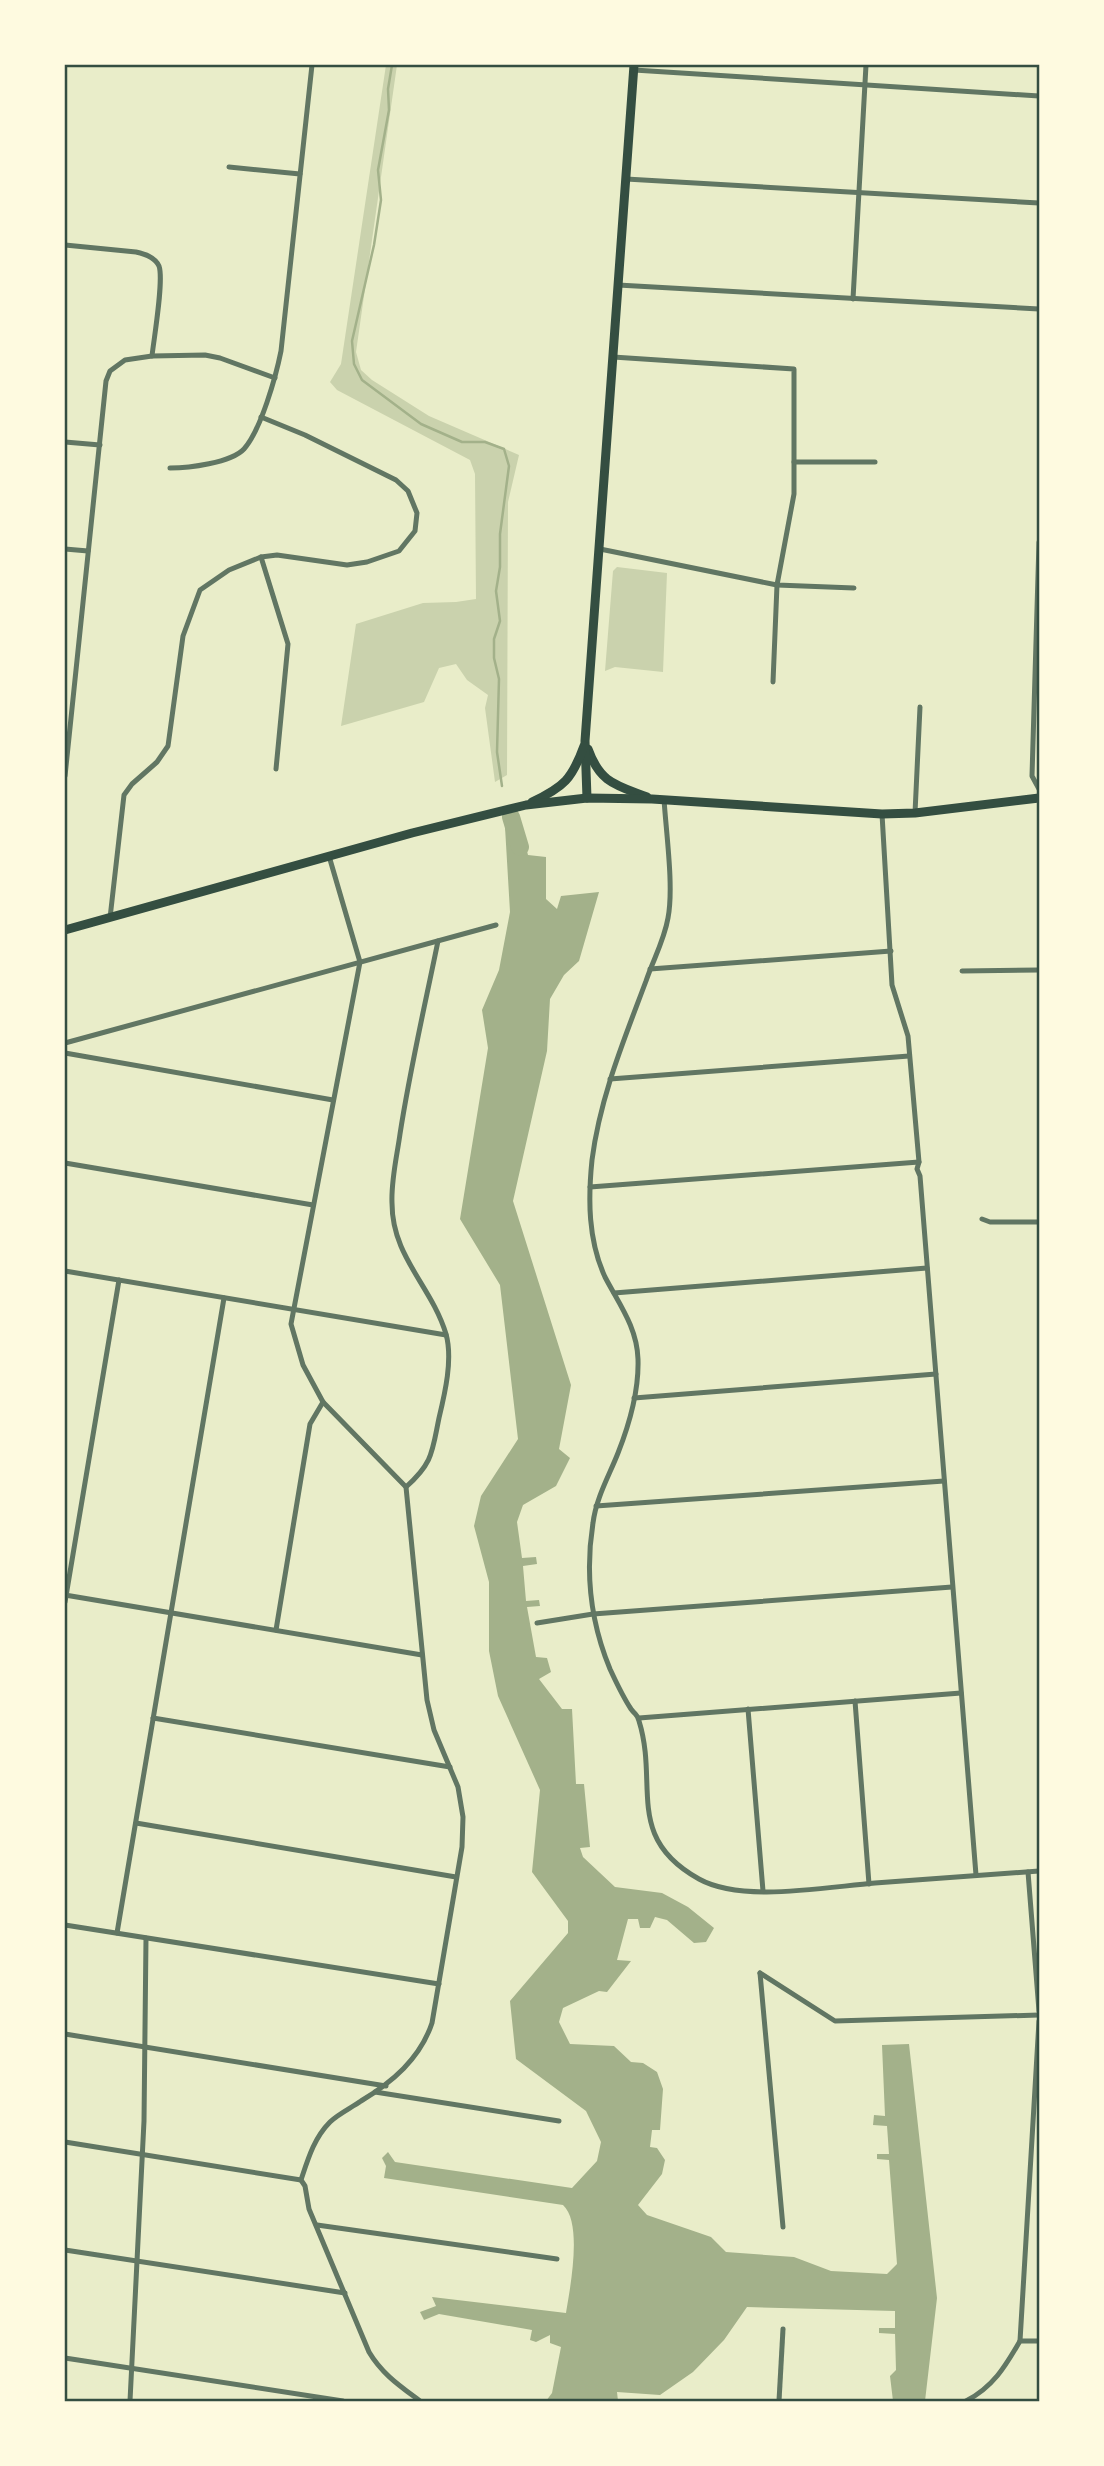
<svg xmlns="http://www.w3.org/2000/svg" width="1104" height="2466" font-family="Spectral,serif">
	<style>
		.green { fill: #cad2ad }
		.water { fill: #a3b18a }
		.lines { fill: none; stroke-linecap: round; stroke-linejoin: round }
		.stream { stroke: #a3b18a; stroke-width: 2.5 }
		.river { stroke: #a3b18a; stroke-width: 18 }
		.minor { stroke: #617663; stroke-width: 5 }
		.primary { stroke: #344e41; stroke-width: 9 }
		.neatline { fill: none; stroke: #344e41; stroke-width: 2.5 }
	</style>
	<rect width="100%" height="100%" fill="#e9edc9"/>
	<g class="green">
		<polygon points="386,65 397,65 356,352 361,370 372,380 429,416 519,455 508,502 507,775 495,782 485,708 488,695 467,680 456,664 439,668 424,702 341,726 356,624 423,603 456,602 476,599 475,474 470,460 337,390 330,382 341,364"/>
		<polygon points="617,567 667,573 663,672 615,667 605,671 613,571"/>
	</g>
	<path class="water" d="M520,824L528,855L546,857V899L557,909L561,896L599,892L579,961L564,975L550,999L547,1051L513,1201L571,1385L559,1449L570,1458L556,1486L523,1505L517,1522L522,1558L536,1557L537,1564L523,1566L526,1601L539,1600L540,1606L527,1607L536,1657L547,1658L551,1672L539,1679L562,1709H572L576,1784H584L590,1847L580,1848L583,1857L615,1887L662,1893L688,1907L714,1928L706,1942L694,1943L667,1920L655,1917L650,1928H640L638,1919H628L617,1960L631,1961L607,1992L599,1991L563,2008L559,2022L570,2044L614,2046L631,2062L643,2063L657,2072L663,2089L660,2130H652L650,2147L657,2148L665,2160L662,2174L638,2205L647,2215L711,2237L726,2252L794,2257L831,2271L887,2274L897,2264L889,2160L877,2159V2154H889L887,2126L873,2125L874,2115L885,2116L882,2045L909,2044L937,2298L925,2401H893L890,2376L896,2370L895,2334L879,2333V2328H895V2311L747,2307L724,2340L693,2372L660,2395L617,2392L618,2401H546L552,2393L561,2347L550,2343V2335L536,2342L530,2340L532,2330L439,2314L424,2320L420,2312L436,2306L432,2297L566,2313C570,2288 583,2223 563,2205L384,2178L386,2166L382,2158L388,2152L395,2162L572,2188L597,2161L601,2142L586,2111L516,2059L510,2001L568,1933V1921L532,1872L540,1790L498,1696L489,1651V1582L474,1526L481,1496L518,1439L500,1285L460,1219L488,1048L482,1010L499,970L510,912L505,827Z"/>
	<g class="lines">
		<polyline class="stream" points="392,65 388,89 389,110 378,170 381,200 374,245 352,341 354,364 362,380 421,424 462,442 485,442 504,449 509,466 500,534 500,567 496,591 500,621 494,639 494,658 499,679 497,752 502,786"/>
		<polyline class="river" points="511,817 520,847"/>
		<g class="minor">
			<polyline points="634,70 1039,96"/>
			<polyline points="229,167 300,174"/>
			<polyline points="626,179 1039,203"/>
			<path d="M65,245L136,252C145,254 155,257 159,266C164,280 154,338 152,356"/>
			<polyline points="618,285 1039,309"/>
			<polyline points="853,299 866,65"/>
			<polyline points="613,357 794,369 794,494 777,585 773,682"/>
			<polyline points="65,442 100,445"/>
			<polyline points="794,462 875,462"/>
			<path d="M170,468C188,468 231,463 244,449C261,430 276,376 281,351L312,65"/>
			<polyline points="1039,542 1032,776 1039,789"/>
			<polyline points="65,549 88,551"/>
			<polyline points="600,549 777,585 854,588"/>
			<polyline points="261,557 288,644 276,769"/>
			<polyline points="65,776 106,381 110,371 125,360 152,356 205,355 220,358 275,378"/>
			<path d="M664,799C666,832 674,887 668,918C664,941 653,960 646,981C624,1040 600,1097 592,1160C588,1199 588,1240 605,1277C619,1304 637,1327 638,1359C639,1389 629,1425 618,1453C609,1476 596,1498 593,1523C585,1573 591,1623 610,1669C616,1682 623,1697 631,1709C636,1716 637,1713 639,1721C659,1785 624,1837 699,1879C742,1903 826,1887 875,1883C930,1879 985,1875 1039,1871"/>
			<polyline points="915,813 920,707"/>
			<polyline points="882,814 892,985 908,1036 919,1162 917,1169 920,1176 976,1875"/>
			<path d="M329,856L360,962L291,1324L303,1365L323,1402L406,1487L427,1700L434,1730L458,1787L463,1817L462,1847L432,2023C420,2059 392,2082 361,2101C351,2108 338,2114 330,2122C314,2138 308,2159 301,2180L305,2186L309,2209L369,2352C382,2374 400,2386 420,2401"/>
			<polyline points="110,918 124,795 132,784 157,762 168,746 183,636 200,590 229,570 261,557 277,555 347,565 367,562 399,551 415,531 417,513 408,491 396,480 305,435 261,417"/>
			<polyline points="650,969 891,951"/>
			<polyline points="962,971 1039,970"/>
			<polyline points="65,1043 496,925"/>
			<polyline points="65,1053 333,1100"/>
			<polyline points="610,1079 909,1056"/>
			<polyline points="65,1163 313,1205"/>
			<polyline points="590,1187 919,1162"/>
			<polyline points="982,1219 990,1222 1039,1222"/>
			<polyline points="65,1271 446,1335"/>
			<polyline points="614,1293 927,1268"/>
			<polyline points="634,1398 936,1374"/>
			<path d="M406,1487C433,1463 432,1452 439,1418C445,1393 453,1359 446,1334C431,1285 392,1257 392,1203C391,1180 397,1156 400,1134C410,1069 425,1005 438,941"/>
			<polyline points="596,1506 944,1481"/>
			<polyline points="65,1595 422,1655"/>
			<polyline points="65,1602 119,1280"/>
			<polyline points="537,1623 593,1614 952,1587"/>
			<polyline points="276,1630 310,1424 323,1402"/>
			<polyline points="855,1701 869,1884"/>
			<polyline points="748,1709 763,1891"/>
			<polyline points="153,1718 450,1767"/>
			<polyline points="639,1718 961,1693"/>
			<polyline points="136,1823 456,1877"/>
			<polyline points="1028,1872 1039,2011"/>
			<polyline points="65,1925 439,1984"/>
			<polyline points="117,1933 224,1298"/>
			<polyline points="760,1973 835,2021 1039,2015"/>
			<polyline points="760,1973 783,2227"/>
			<polyline points="65,2034 386,2086"/>
			<polyline points="375,2092 559,2121"/>
			<polyline points="65,2142 301,2180"/>
			<polyline points="317,2225 557,2259"/>
			<polyline points="65,2250 345,2293"/>
			<polyline points="1020,2341 1039,2021"/>
			<polyline points="65,2358 343,2401"/>
			<polyline points="130,2401 144,2121 146,1938"/>
			<polyline points="779,2401 783,2329"/>
			<path d="M966,2401C993,2387 1005,2367 1020,2341H1039"/>
		</g>
		<g class="primary">
			<path d="M588,749C600,783 616,785 647,797"/>
			<polyline points="587,798 585,741 634,65"/>
			<path d="M532,802C564,787 572,779 584,746"/>
			<polyline points="65,930 412,833 526,805 587,798 652,799 882,814 915,813 1039,798"/>
		</g>
	</g>
	<rect width="1104" height="2466" fill="none" stroke="#fefae0" stroke-width="133"/>
	<rect x="66" y="66" width="972" height="2334" class="neatline"/>
</svg>
